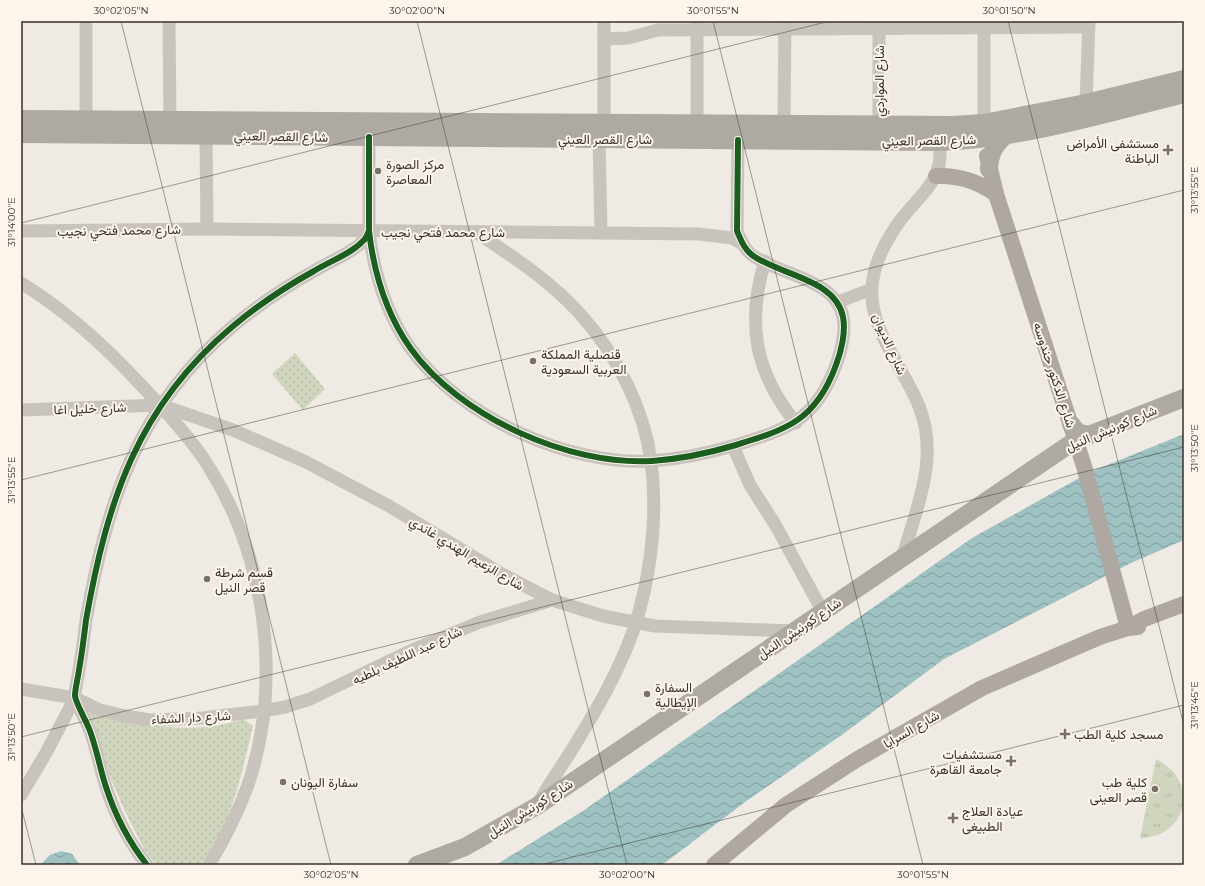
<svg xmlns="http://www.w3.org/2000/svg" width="1205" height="886" font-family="Montserrat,Vazirmatn,sans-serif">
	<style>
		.grass { fill: url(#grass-tufts) }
		.park { fill: url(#park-dots) }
		.water { fill: url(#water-waves) }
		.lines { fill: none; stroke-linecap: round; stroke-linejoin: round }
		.minor { stroke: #c9c3bd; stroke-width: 13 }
		.major { stroke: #aea7a2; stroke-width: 16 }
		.highway { stroke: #aea9a3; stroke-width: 18 }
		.cycleway-casing { stroke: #fbf5ec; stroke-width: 8 }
		.cycleway { stroke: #1b5e20; stroke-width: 6 }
		.ticks { fill: none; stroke: #3b302a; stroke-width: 1; stroke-opacity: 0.45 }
		.poi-dot { fill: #7a716b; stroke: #fbf5ec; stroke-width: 1.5 }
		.labels { text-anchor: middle; stroke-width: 4; stroke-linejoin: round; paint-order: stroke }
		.street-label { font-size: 13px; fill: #3b302a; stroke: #fbf5ec }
		.poi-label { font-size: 13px; fill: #3b302a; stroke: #fbf5ec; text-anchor: start }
		.neatline { fill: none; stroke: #3b302a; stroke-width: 1.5 }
		.ticks-label { font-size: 10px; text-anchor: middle; fill: #3b302a }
	</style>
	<defs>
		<pattern id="grass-tufts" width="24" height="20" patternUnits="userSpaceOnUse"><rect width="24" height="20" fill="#d0d6be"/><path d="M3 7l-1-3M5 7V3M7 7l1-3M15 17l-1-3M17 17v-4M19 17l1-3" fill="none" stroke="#b4b8a3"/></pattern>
		<pattern id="park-dots" width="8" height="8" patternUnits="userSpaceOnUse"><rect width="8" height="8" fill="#d0d6be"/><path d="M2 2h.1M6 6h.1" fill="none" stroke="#b4b8a3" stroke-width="1.8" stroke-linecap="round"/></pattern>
		<pattern id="water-waves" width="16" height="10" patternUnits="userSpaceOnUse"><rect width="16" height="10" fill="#9ec1c2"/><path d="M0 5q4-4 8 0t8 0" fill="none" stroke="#829d9e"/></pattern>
	</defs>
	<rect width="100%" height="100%" fill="#efeae4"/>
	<path class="grass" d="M1156,759C1200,780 1188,838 1140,838Z"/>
	<g class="park">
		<polygon points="295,353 325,389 303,410 272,374"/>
		<path d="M89,711C141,725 190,736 243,719L253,726C240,780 233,818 202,865H156L145,851L124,809L111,779Z"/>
	</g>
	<g class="water">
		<polygon points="1184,434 1184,540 1131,563 944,659 843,734 745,802 662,865 496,865 583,811 972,538 1090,472"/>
		<polygon points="61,851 72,854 80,865 40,865 50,855"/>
	</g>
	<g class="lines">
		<g class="minor">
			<polyline points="86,21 86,120"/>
			<polyline points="169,21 170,121"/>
			<polyline points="604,21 604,123"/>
			<polyline points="697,21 697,123"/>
			<polyline points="879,21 879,133"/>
			<polyline points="604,39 628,38 658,30 1089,27"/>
			<polyline points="1086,103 1089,21"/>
			<polyline points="784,123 785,21"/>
			<polyline points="984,123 984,21"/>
			<polyline points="206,135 207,229"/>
			<polyline points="599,139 601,233"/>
			<polyline points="21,231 207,229 699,234 732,238 743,244"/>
			<path d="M369,231C374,274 386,314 411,349C460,417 569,466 652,461C680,459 709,453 736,445C788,429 816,420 836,365C841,352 846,332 843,317C836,279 779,275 752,255C744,249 741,240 737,231L738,140"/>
			<path d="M476,232C513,257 551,281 581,315C616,354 644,408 651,461C659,522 649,596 625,652C612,682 596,711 579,738C566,761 550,781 538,804"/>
			<path d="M765,261C746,323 755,373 796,423"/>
			<path d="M21,283C67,311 105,346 141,385C163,408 190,437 207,464C266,556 283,681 248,785C238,812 224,840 209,865"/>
			<polyline points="838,302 872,289"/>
			<polyline points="21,410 160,405 233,430 306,462 389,506 502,574 552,600 603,616 655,626 793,631"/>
			<polyline points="733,446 750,485 776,526 823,612"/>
			<path d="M902,559C916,509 940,458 919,406C904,369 869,329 872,288C873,264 885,242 899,222C919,195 946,180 939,142"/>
			<polyline points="21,689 75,698 100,710 125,716 150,720 202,718 263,711 285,707 310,699 410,651 480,622 552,600"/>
			<polyline points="21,795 46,753 75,698"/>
			<path d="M147,865C129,842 115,815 106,787C100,769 97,750 90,731C87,722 76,704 75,696C75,688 78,678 79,670C82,653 84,637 86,620C107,502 137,407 232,327C257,306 285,287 314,271C330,261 351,254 363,241C366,239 367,235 369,231V137"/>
		</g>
		<g class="major">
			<polyline points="987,156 996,194 1084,466 1128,628 1144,619 1184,604"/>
			<path d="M936,176C959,175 977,181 996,194"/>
			<polyline points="714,865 786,805 856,760 982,688 1100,637 1128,628 1138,627"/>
		</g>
		<g class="highway">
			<polyline points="21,119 953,125 984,123 1086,103 1184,79"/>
			<path d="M21,134L939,142C1022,139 1104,114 1184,94"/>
			<path d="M989,169C990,154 994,145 1006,135"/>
			<polyline points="1071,424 1078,433 1090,435"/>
			<polyline points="417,865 465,847 537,806 1076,440 1184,398"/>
		</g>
		<defs>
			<g id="cycleway">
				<path d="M369,231C374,274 386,314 411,349C460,417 569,466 652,461C680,459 709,453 736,445C788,429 816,420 836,365C841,352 846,332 843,317C836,279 779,275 752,255C744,249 741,240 737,231L738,140"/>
				<path d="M147,865C129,842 115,815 106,787C100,769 97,750 90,731C87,722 76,704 75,696C75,688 78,678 79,670C82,653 84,637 86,620C107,502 137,407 232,327C257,306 285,287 314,271C330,261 351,254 363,241C366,239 367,235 369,231V137"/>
			</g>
		</defs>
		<use href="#cycleway" class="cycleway-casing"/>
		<use href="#cycleway" class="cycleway"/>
	</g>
	<path class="ticks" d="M121,21L331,865M417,21L627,865M713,21L923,865M1008,21L1184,726M21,223L830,21M21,480L1184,190M21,737L1184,447M21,806L36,865M541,865L1184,705"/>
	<g class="poi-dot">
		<path d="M1166 144h4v4h4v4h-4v4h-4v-4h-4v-4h4z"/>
		<circle cx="378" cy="171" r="4"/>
		<circle cx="533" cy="361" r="4"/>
		<circle cx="207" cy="579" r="4"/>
		<circle cx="647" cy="694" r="4"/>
		<path d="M1063 728h4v4h4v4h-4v4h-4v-4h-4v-4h4z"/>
		<path d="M1009 755h4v4h4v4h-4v4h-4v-4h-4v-4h4z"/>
		<circle cx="283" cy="782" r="4"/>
		<circle cx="1155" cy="789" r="4"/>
		<path d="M951 812h4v4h4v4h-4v4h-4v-4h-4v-4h4z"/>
	</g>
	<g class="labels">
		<g class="street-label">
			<text transform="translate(879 81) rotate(-90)" y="5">شارع المواردي</text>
			<text transform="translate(281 136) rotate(1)" y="5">شارع القصر العيني</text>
			<text x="605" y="144">شارع القصر العيني</text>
			<text transform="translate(929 140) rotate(-1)" y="5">شارع القصر العيني</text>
			<text transform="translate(119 230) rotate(-1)" y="5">شارع محمد فتحي نجيب</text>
			<text x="443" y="237">شارع محمد فتحي نجيب</text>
			<text transform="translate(890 344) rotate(66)" y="5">شارع الديوان</text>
			<text transform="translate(1055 375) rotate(72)" y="5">شارع الدكتور حندوسه</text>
			<text transform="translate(90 408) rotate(-2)" y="5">شارع خليل اغا</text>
			<text transform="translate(1111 428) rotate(-23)" y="5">شارع كورنيش النيل</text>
			<text transform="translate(467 553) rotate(31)" y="5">شارع الزعيم الهندي غاندي</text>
			<text transform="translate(799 628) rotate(-34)" y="5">شارع كورنيش النيل</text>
			<text transform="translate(407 655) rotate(-25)" y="5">شارع عبد اللطيف بلطيه</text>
			<text transform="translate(191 717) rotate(-3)" y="5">شارع دار الشفاء</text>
			<text transform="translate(911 729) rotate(-30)" y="5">شارع السرايا</text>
			<text transform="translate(530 808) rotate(-32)" y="5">شارع كورنيش النيل</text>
		</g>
		<g class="poi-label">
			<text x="1159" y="148" text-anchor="end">مستشفى الأمراض<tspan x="1159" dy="15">الباطنة</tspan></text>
			<text x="386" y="169">مركز الصورة<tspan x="386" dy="15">المعاصرة</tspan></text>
			<text x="541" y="359">قنصلية المملكة<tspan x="541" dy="15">العربية السعودية</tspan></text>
			<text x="215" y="577">قسم شرطة<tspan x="215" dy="15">قصر النيل</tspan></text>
			<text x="655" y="692">السفارة<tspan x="655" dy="15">الإيطالية</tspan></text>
			<text x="1074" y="739">مسجد كلية الطب</text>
			<text x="1002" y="759" text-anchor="end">مستشفيات<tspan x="1002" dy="15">جامعة القاهرة</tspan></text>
			<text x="291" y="787">سفارة اليونان</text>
			<text x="1147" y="787" text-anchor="end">كلية طب<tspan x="1147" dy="15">قصر العينى</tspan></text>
			<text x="962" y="816">عيادة العلاج<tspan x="962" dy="15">الطبيغى</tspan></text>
		</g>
	</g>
	<rect width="1205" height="886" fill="none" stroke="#fbf5ec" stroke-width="44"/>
	<rect x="22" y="22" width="1161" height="842" class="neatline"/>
	<g class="ticks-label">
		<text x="121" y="14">30°02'05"N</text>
		<text x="417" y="14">30°02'00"N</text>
		<text x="713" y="14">30°01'55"N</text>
		<text x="1009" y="14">30°01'50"N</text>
		<text transform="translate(1194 190) rotate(-90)" y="4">31°13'55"E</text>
		<text transform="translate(11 222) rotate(-90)" y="4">31°14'00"E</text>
		<text transform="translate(1194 448) rotate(-90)" y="4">31°13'50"E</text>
		<text transform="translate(11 480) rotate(-90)" y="4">31°13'55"E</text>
		<text transform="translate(1194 705) rotate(-90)" y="4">31°13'45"E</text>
		<text transform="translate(11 737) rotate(-90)" y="4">31°13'50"E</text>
		<text x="331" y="878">30°02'05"N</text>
		<text x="627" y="878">30°02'00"N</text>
		<text x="923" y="878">30°01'55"N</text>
	</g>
</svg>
